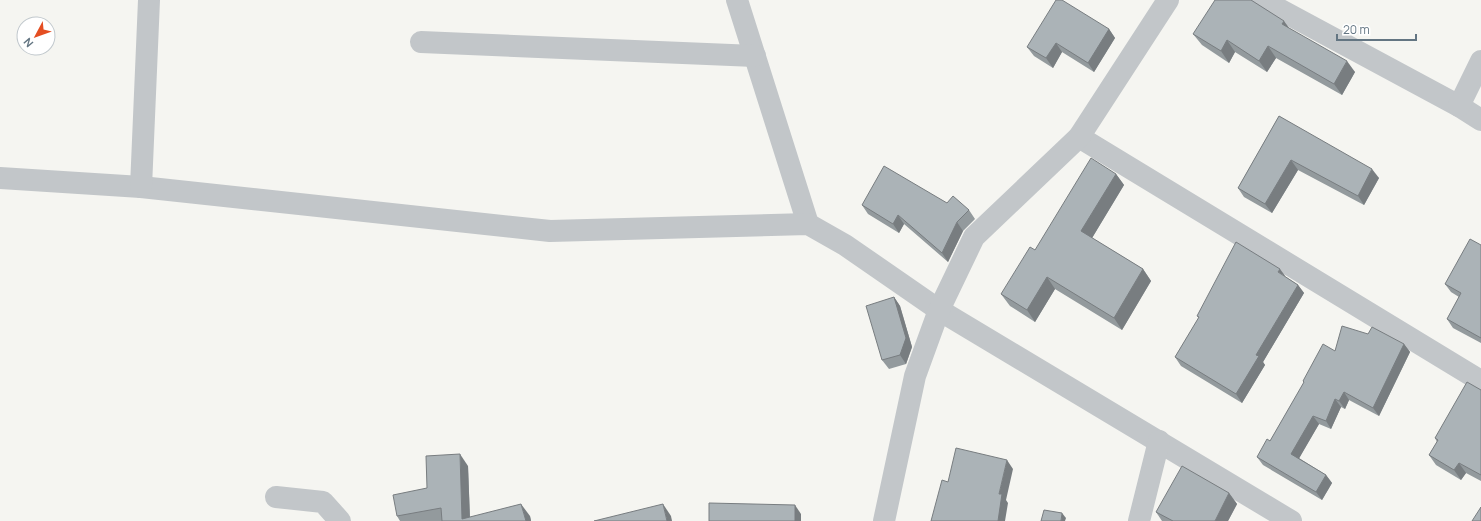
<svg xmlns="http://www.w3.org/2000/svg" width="1481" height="521" font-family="Manrope,sans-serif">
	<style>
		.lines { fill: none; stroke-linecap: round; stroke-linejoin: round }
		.street { stroke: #c2c6c9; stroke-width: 22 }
		.wall { fill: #939a9d }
		.shaded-wall { fill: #787d80 }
		.building { fill: #abb3b7; stroke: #787d80 }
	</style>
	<rect width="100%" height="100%" fill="#f5f5f1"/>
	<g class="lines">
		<g class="street">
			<polyline points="737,0 808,224"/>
			<polyline points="1262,0 1459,106 1481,120"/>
			<polyline points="421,42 755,56"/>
			<polyline points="1459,106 1481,61"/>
			<polyline points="1079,137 1481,381"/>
			<polyline points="0,178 141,187 550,231 808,224 845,245 939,310 1291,521"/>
			<polyline points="141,187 149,0"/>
			<polyline points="276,497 323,502 340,521"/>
			<polyline points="884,521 915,376 939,310 974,237 1079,137 1168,0"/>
			<polyline points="1139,521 1159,441"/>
		</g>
	</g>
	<g class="wall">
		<polygon points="1289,28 1355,72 1342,95 1276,58 1267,72 1235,52 1229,63 1202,45 1193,34"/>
		<polygon points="1109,29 1115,38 1094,72 1062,52 1053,68 1034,56 1027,47"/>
		<polygon points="1279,116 1379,178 1364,205 1298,170 1272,213 1244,197 1238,188"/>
		<polygon points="1116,174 1124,185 1092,238 1143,269 1151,281 1122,330 1055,289 1035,322 1010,306 1001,294 1035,250"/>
		<polygon points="947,203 969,210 975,219 963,231 948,262 904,224 899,233 868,214 862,205"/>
		<polygon points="1481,245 1481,343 1453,328 1447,319 1459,297 1451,292 1445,284"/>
		<polygon points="1286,277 1298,285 1304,293 1263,362 1265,365 1242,403 1181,366 1175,357 1199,318 1197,316"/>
		<polygon points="894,297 900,306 912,347 906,364 889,369 882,360"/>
		<polygon points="1404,344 1410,352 1379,416 1349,400 1345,409 1341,407 1331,429 1319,424 1299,458 1326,475 1332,483 1322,500 1263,465 1257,457 1270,441 1304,383 1303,381 1335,351"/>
		<polygon points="1481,390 1481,481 1466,473 1461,480 1436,465 1429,455 1437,442 1435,438"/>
		<polygon points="468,466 470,517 530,516 531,521 400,521 397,516"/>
		<polygon points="1229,493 1237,504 1228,521 1162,521 1156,512"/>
	</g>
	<g class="shaded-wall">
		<polygon points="1284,21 1292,32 1282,24"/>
		<polygon points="1109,29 1115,38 1094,72 1088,63"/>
		<polygon points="1227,40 1235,52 1229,63 1221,51"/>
		<polygon points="1056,43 1062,52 1053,68 1046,58"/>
		<polygon points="1268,46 1276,58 1267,72 1259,61"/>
		<polygon points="1347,61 1355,72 1342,95 1334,84"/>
		<polygon points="1291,160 1298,170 1272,213 1265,204"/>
		<polygon points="1372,169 1379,178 1364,205 1358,196"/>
		<polygon points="1116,174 1124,185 1089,243 1081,231"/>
		<polygon points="898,215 904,224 899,233 893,224"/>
		<polygon points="957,222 963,231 948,262 942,253"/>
		<polygon points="1143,269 1151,281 1122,330 1114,318"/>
		<polygon points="1280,269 1286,277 1278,272"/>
		<polygon points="1047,277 1055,289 1035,322 1027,310"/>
		<polygon points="1298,285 1304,293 1263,362 1265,365 1242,403 1236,394 1256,355"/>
		<polygon points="894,297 900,306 912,347 906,364 900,355"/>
		<polygon points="1404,344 1410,352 1379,416 1373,408"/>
		<polygon points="1344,392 1349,400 1345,409 1339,401"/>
		<polygon points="1335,399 1341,407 1331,429 1326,421"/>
		<polygon points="1313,416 1319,424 1297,462 1291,454"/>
		<polygon points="460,454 468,466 470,521 462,519"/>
		<polygon points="1007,460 1013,469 1006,500 1008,503 1005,521 998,521 999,494"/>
		<polygon points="1459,463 1466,473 1461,480 1454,470"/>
		<polygon points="1326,475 1332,483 1322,500 1316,492"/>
		<polygon points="1229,493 1237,504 1228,521 1215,521"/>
		<polygon points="521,504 530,516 531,521 526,521"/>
		<polygon points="663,504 671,516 672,521 667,521"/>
		<polygon points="795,505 801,514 801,521 795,521"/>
		<polygon points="1062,513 1066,518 1065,521 1061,521"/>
	</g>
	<g class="building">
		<polygon points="1056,0 1062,0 1109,29 1088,63 1056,43 1046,58 1027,47"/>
		<polygon points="1215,0 1251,0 1284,21 1282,24 1347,61 1334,84 1268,46 1259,61 1227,40 1221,51 1193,34"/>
		<polygon points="1279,116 1372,169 1358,196 1291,160 1265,204 1238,188"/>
		<polygon points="1091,158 1116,174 1081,231 1143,269 1114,318 1047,277 1027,310 1001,294 1030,247 1035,250"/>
		<polygon points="884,166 947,203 953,196 969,210 957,222 942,253 898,215 893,224 862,205"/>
		<polygon points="1470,239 1481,245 1481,338 1447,319 1461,293 1445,284"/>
		<polygon points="1236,242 1280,269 1278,272 1298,285 1256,355 1259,356 1236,394 1175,357 1199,317 1197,316"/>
		<polygon points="894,297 906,338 900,355 882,360 866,306"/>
		<polygon points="1342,326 1368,334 1372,327 1404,344 1373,408 1344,392 1339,401 1335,399 1326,421 1313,416 1291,454 1326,475 1316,492 1257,457 1267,439 1270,441 1304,382 1303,381 1323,344 1335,351"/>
		<polygon points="1467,382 1481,390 1481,475 1459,463 1454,470 1429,455 1438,440 1435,438"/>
		<polygon points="956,448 1007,460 999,494 1002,494 998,521 931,521 942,480 948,482"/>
		<polygon points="460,454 462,519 521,504 526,521 442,521 441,508 397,516 393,495 427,488 426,456"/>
		<polygon points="1182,466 1229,493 1215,521 1173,521 1156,512"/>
		<polygon points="709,503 795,505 795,521 709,521"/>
		<polygon points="663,504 667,521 594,521"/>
		<polygon points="1481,507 1481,521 1472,521"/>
		<polygon points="1044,510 1062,513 1061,521 1041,521"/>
	</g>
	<g transform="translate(36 36) rotate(229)"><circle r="19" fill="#ffffff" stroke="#c1c8cd"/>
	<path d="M0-3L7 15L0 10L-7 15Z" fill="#e44e22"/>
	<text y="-6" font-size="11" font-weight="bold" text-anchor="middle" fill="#637582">N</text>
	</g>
	<path d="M1337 34v6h79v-6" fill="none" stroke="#637582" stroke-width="2"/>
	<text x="1343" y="34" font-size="12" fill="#637582" stroke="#ffffff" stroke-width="3" paint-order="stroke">20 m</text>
</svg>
